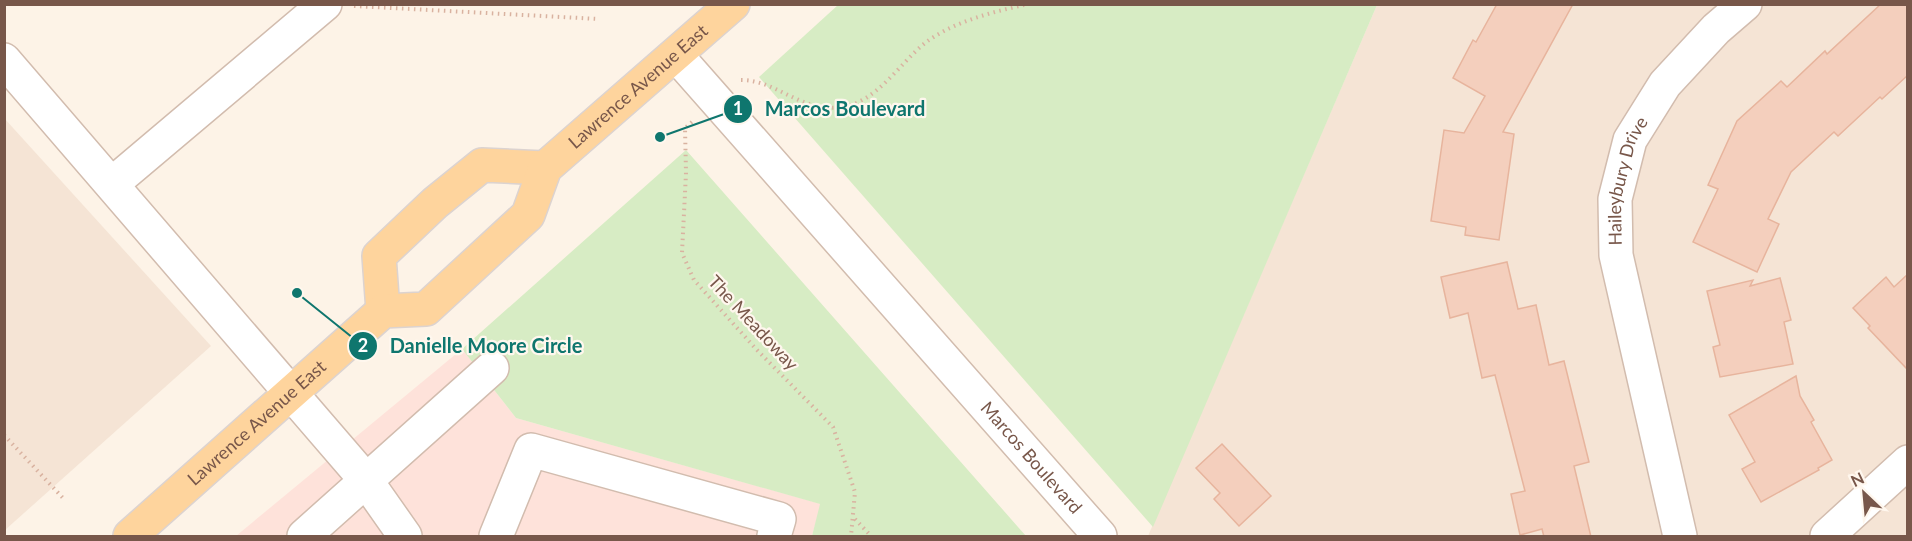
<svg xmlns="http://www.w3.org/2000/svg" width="1912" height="541" font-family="Lato,sans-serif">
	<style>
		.residential { fill: #f5e4d5 }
		.commercial { fill: #fee2da }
		.green { fill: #d7ecc4 }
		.building { fill: #f4cfbd; stroke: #e7b49d; stroke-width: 1.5 }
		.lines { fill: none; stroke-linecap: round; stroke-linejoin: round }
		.minor-casing { stroke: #d2bcae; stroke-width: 36 }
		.major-casing { stroke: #dcd3d0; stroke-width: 36 }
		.path { stroke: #d9b2a0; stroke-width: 4; stroke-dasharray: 1.5 4.5; stroke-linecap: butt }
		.minor { stroke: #fff; stroke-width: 33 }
		.major { stroke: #fed49d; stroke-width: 33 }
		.labels { text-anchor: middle; stroke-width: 4.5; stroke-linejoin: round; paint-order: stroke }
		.street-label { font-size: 18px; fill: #78574a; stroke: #fff7ee }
		.leader { fill: none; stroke: #0f766e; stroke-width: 2 }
		.callout-dot { fill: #0f766e; stroke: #fff7ee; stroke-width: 2 }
		.mark-label { font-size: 18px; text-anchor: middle; font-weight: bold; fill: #fff }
		.callout-label { font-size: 20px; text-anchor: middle; font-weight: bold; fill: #0f766e; stroke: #fff7ee; stroke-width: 4.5; stroke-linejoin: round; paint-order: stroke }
	</style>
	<rect width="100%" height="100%" fill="#fdf3e7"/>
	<g class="residential">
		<polygon points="1377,5 1907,5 1907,536 1148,536"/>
		<polygon points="4,118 211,346 5,530 4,530"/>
	</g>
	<polygon class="commercial" points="462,349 516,418 821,504 812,536 236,536"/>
	<g class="green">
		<polygon points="838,5 1377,5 1153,527 759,77"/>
		<polygon points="686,150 1026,536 812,536 820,504 516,418 462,349"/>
	</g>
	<g class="building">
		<polygon points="1497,4 1573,4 1503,132 1514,134 1499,240 1465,235 1466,227 1431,221 1444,130 1464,133 1485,96 1453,78 1473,40 1476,42"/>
		<polygon points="1881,4 1908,4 1908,75 1882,99 1880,97 1838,136 1834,132 1791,172 1768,219 1779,224 1757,272 1693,242 1718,189 1708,185 1737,121 1781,81 1787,87 1825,51 1827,54"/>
		<polygon points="1507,262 1518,309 1536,305 1549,365 1564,361 1589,462 1574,466 1591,537 1544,537 1542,529 1520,535 1511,494 1525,491 1495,375 1482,378 1468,313 1450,318 1441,277"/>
		<polygon points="1908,274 1908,370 1868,328 1870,326 1853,308 1886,277 1894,287"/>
		<polygon points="1780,278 1791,320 1784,322 1793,364 1720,377 1713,347 1720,345 1707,291 1753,280 1750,286"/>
		<polygon points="1796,376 1800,396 1814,420 1811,422 1832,460 1818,468 1819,470 1761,502 1742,469 1755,462 1729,415"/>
		<polygon points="1222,444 1271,496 1239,526 1214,499 1220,493 1196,468"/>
	</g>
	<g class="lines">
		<defs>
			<g id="minor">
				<path id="s1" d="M676,55L1100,536"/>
				<polyline points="4,60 365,479 405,536"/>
				<polyline points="112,184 325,4"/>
				<polyline points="304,536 492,368"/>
				<polyline points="496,536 531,450 779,519 774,536"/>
				<path id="s2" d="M1680,536L1616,255L1615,199L1630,140L1665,84L1716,29L1745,4"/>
				<polyline points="1827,536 1908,462"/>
			</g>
			<g id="major">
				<polyline points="383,311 379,256 435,203 482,165 545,168"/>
				<path id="s3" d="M130,536L383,311L426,309L528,215L545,168L733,4"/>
			</g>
		</defs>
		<use href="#minor" class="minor-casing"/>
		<use href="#major" class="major-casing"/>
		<g class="path">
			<polyline points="354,6 599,19"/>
			<path d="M741,80C777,80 801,113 842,107C877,102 899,64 925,43C954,21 993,12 1028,4"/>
			<polyline points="692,122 685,128 686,173 682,253 694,280 756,349 833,427 855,492 851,536"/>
			<polyline points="4,435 63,498"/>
			<polyline points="855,519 871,536"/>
		</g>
		<use href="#minor" class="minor"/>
		<use href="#major" class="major"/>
	</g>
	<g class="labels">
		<g class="street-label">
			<text dy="6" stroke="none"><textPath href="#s3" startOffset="694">Lawrence Avenue East</textPath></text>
			<text dy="6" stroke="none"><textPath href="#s2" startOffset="364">Haileybury Drive</textPath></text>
			<text transform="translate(753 323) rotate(47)" y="6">The Meadoway</text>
			<text dy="6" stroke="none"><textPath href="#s3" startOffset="170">Lawrence Avenue East</textPath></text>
			<text dy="6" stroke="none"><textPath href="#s1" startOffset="537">Marcos Boulevard</textPath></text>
		</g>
	</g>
	<path class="leader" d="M660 137L738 109M297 293L363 346"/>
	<g class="callout-dot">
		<circle cx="660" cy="137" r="6"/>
		<circle cx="297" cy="293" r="6"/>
		<circle cx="738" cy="109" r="15"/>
		<circle cx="363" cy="346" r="15"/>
	</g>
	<g class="mark-label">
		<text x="738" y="115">1</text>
		<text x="363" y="352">2</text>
	</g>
	<g class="callout-label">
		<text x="845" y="116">Marcos Boulevard</text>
		<text x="486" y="353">Danielle Moore Circle</text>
	</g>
	<rect width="1912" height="541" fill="none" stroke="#78574a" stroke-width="12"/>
	<g transform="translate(1864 493) rotate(334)" stroke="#fff7ee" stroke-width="4.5" paint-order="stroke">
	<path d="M0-4.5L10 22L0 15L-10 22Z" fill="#78574a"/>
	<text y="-9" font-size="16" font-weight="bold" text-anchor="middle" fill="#78574a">N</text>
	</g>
</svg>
